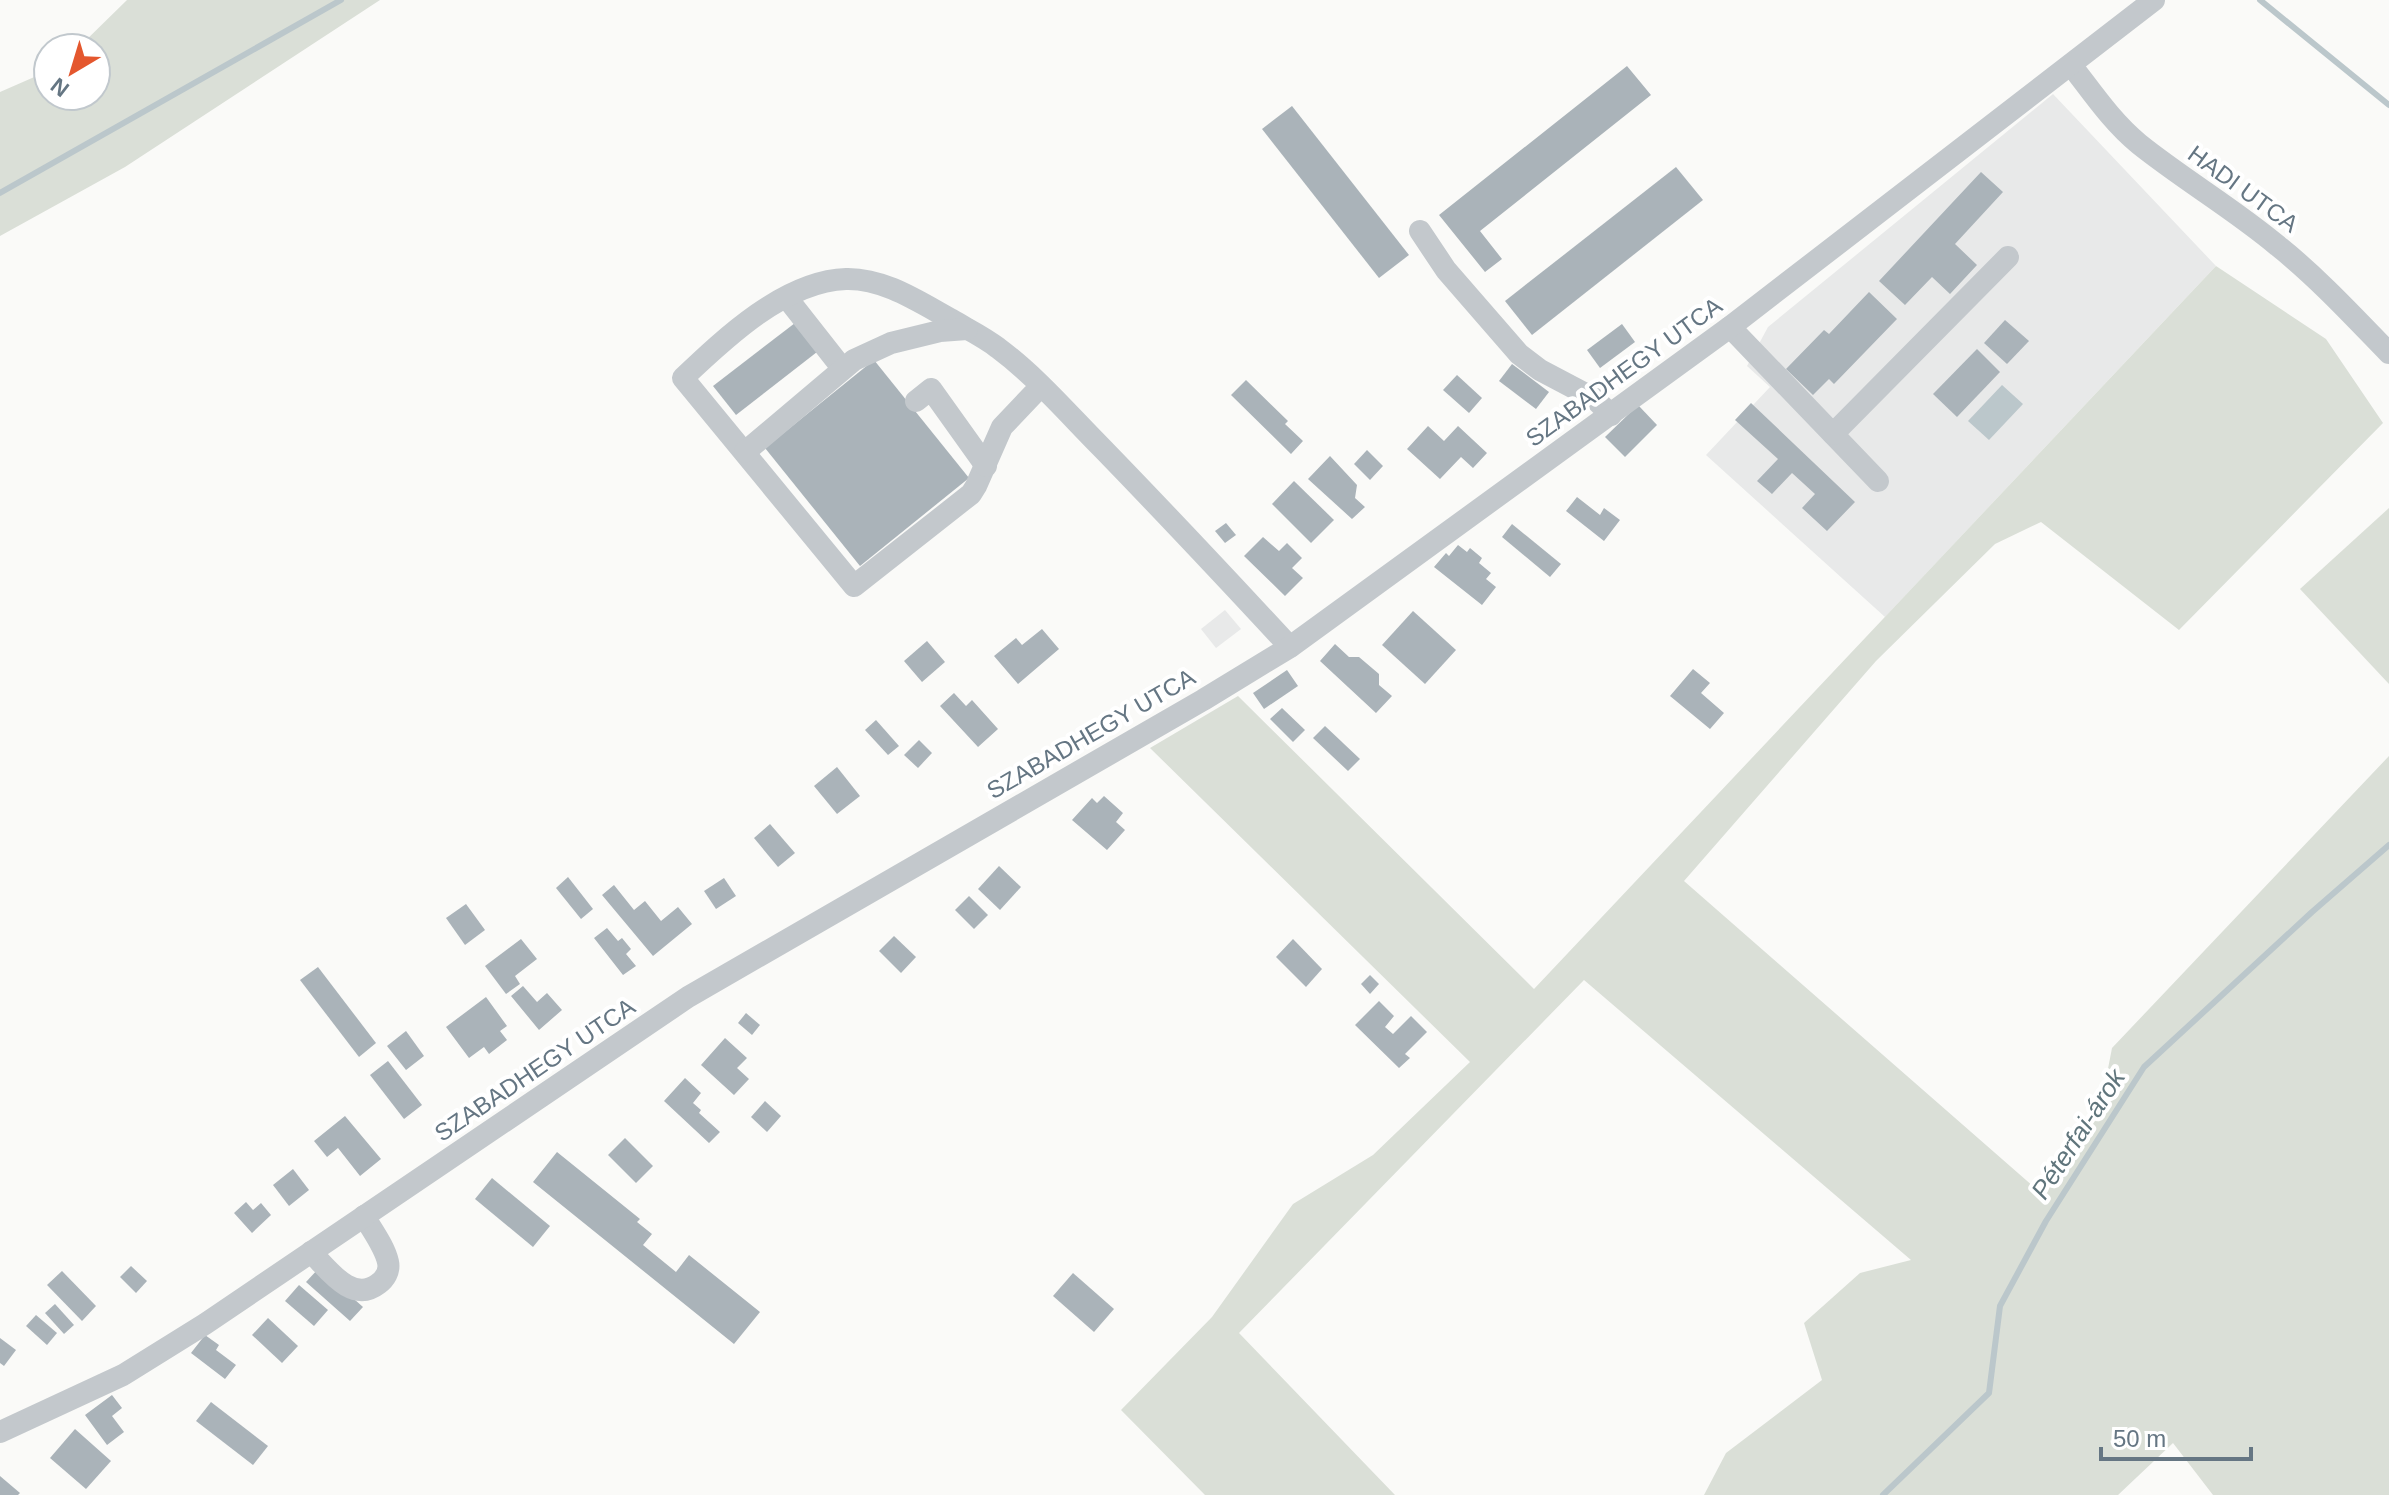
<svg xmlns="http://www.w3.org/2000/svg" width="2389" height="1495" font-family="Arial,sans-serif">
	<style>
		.built { fill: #e8e9e9 }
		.green { fill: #dadfd7 }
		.water { fill: #bbc7cb }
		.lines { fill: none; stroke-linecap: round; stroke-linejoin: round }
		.stream { stroke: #bbc7cb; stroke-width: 6 }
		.building { fill: #aab3b9 }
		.minor { stroke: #c3c8cc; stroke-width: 22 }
		.labels { text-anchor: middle; stroke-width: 8; stroke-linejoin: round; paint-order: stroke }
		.street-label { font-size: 24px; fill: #657683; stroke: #fff }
		.water-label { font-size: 26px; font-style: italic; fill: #60757c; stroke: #fff }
	</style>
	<rect width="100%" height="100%" fill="#fafaf8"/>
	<g class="built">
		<polygon points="2053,94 2216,266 1885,617 1706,455 1770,387 1747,366 1768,327"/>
		<polygon points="1225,610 1241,629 1216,648 1201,629"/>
	</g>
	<g class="green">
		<polygon points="127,0 380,0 125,167 0,236 0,92 48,71 48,96 96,96 96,48 78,48"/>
		<polygon points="2216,266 2326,339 2383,423 2179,630 2041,522 1995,544 1876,661 1684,881 2034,1187 2100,1110 2112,1048 2389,756 2389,1495 2213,1495 2173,1443 2118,1495 1704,1495 1726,1453 1822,1380 1804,1323 1860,1273 1911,1260 1584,980 1239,1333 1395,1495 1205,1495 1121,1410 1212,1317 1293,1204 1373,1155 1470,1062 1150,748 1238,696 1534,989"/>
		<polygon points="2389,508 2389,684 2300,589"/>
	</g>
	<polygon class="water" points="2002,385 2023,404 1989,440 1968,421"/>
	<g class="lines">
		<g class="stream">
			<polyline points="2260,0 2389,105"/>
			<polyline points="0,193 341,0"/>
			<polyline points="1883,1495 1989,1393 2000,1306 2046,1221 2144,1067 2312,912 2389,845"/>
		</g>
	</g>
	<g class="building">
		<polygon points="1627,66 1651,95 1480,231 1502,259 1485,272 1439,215"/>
		<polygon points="1292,106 1409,255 1379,278 1262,129"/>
		<polygon points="1676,167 1703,200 1532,335 1505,301"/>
		<polygon points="1981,172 2003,192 1955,244 1977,265 1950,294 1932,277 1905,305 1879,281"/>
		<polygon points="1869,292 1897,319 1834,384 1829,379 1813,395 1786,369 1824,330 1829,334"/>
		<polygon points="2005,320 2029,341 2007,364 1984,343"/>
		<polygon points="795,323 817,352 736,415 713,386"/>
		<polygon points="1622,324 1635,342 1600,368 1587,350"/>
		<polygon points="1977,349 2000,372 1957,417 1933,394"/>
		<polygon points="874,360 969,478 860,566 765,448"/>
		<polygon points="1512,364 1549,392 1536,409 1499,381"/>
		<polygon points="1457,375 1482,398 1469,413 1443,390"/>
		<polygon points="1246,380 1288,421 1285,424 1303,441 1291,454 1231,395"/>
		<polygon points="1751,403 1855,502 1827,531 1802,508 1815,494 1792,473 1772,494 1757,481 1778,459 1735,420"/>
		<polygon points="1638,405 1657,425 1625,457 1605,437"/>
		<polygon points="1428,426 1444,441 1458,426 1487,453 1473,468 1461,457 1440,479 1407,449"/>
		<polygon points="1367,450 1383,466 1370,480 1354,464"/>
		<polygon points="1330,456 1357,485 1355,498 1365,507 1352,519 1308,479"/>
		<polygon points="1294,481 1334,520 1311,543 1272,504"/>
		<polygon points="1577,497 1600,515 1604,508 1620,520 1604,541 1566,511"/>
		<polygon points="1226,523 1236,535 1225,543 1215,531"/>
		<polygon points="1512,524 1561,564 1550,577 1502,537"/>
		<polygon points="1263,537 1279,551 1287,543 1302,558 1292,568 1303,578 1285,596 1244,556"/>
		<polygon points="1458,545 1467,552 1470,548 1482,558 1479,563 1491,573 1486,579 1496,587 1482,605 1434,567 1446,553 1449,556"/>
		<polygon points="1413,611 1456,650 1425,684 1382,645"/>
		<polygon points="1042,629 1059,649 1018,684 994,656 1016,638 1022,645"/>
		<polygon points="927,641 945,662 922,682 904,661"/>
		<polygon points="1335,644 1349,657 1359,657 1379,674 1379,685 1392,696 1376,713 1320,661"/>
		<polygon points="1693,669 1710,683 1701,693 1724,713 1710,729 1670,696"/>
		<polygon points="1287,670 1298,686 1264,709 1253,693"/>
		<polygon points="954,693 966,706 972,700 998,729 978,747 940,706"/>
		<polygon points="1282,708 1305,730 1293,742 1270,719"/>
		<polygon points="876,720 899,746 888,755 865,730"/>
		<polygon points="1325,726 1360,759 1348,771 1313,738"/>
		<polygon points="919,740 932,753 918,768 904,755"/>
		<polygon points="837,767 860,796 837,814 814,786"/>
		<polygon points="1104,796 1123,813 1116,822 1125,830 1107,850 1072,820 1092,798 1097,803"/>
		<polygon points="770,824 795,853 778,867 754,838"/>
		<polygon points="999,866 1021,887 1000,910 978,889"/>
		<polygon points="568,877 593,909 581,919 556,888"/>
		<polygon points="724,878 736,896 716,909 704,891"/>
		<polygon points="614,885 634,910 645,901 661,921 678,907 692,924 653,956 602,895"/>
		<polygon points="969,896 988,915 974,929 955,910"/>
		<polygon points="466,904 485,930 465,945 446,918"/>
		<polygon points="607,928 618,941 622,938 631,949 626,954 636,966 623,975 594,938"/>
		<polygon points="894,936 916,957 901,973 879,951"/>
		<polygon points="521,939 537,959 515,976 520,984 506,994 485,966"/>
		<polygon points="1293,939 1322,969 1306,987 1276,957"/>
		<polygon points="318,967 376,1043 359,1057 300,980"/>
		<polygon points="1370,975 1379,984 1370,994 1361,984"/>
		<polygon points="523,986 537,1002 547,993 562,1010 539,1030 511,996"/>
		<polygon points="486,997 507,1026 500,1031 507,1040 489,1054 484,1047 469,1058 446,1027"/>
		<polygon points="1379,1001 1394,1016 1385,1027 1393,1034 1411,1016 1427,1032 1405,1054 1410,1058 1399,1068 1355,1025"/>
		<polygon points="746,1013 760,1025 752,1035 738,1023"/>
		<polygon points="406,1031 424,1056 406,1070 387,1046"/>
		<polygon points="725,1038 747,1058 737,1068 749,1079 734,1095 701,1065"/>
		<polygon points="388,1061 422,1105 404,1119 370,1075"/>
		<polygon points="685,1078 701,1093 693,1103 701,1110 699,1113 720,1132 709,1143 664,1101"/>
		<polygon points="765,1101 781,1116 767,1132 751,1117"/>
		<polygon points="345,1116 381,1159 360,1176 338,1148 327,1157 314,1141"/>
		<polygon points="625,1138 653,1166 636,1183 608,1155"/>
		<polygon points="557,1152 640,1219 637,1222 652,1234 643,1245 676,1272 689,1255 760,1312 734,1344 533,1182"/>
		<polygon points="293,1169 309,1190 289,1206 273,1185"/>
		<polygon points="492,1178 550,1226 533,1247 475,1199"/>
		<polygon points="246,1202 253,1210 261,1203 271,1215 252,1233 234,1213"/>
		<polygon points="131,1266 147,1281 136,1293 120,1277"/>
		<polygon points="319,1268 363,1307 350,1321 306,1282"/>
		<polygon points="62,1271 96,1306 82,1321 47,1285"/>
		<polygon points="1073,1273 1114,1309 1094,1332 1053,1296"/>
		<polygon points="299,1285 328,1310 314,1326 285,1301"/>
		<polygon points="55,1304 74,1325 64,1334 45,1313"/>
		<polygon points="36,1315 57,1333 47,1345 26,1326"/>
		<polygon points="268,1318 298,1346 282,1363 252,1335"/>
		<polygon points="205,1335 219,1345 216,1350 236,1365 225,1379 191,1353"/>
		<polygon points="0,1338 16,1350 4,1366 0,1363"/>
		<polygon points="112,1395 122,1408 112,1416 124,1432 107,1445 85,1415"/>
		<polygon points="211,1402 268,1446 253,1465 196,1421"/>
		<polygon points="75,1429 111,1461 86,1489 50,1458"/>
		<polygon points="0,1476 20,1493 18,1495 0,1495"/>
	</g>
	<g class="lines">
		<g class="minor">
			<path d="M2071,65C2092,92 2112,122 2139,144C2184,180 2234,209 2278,246C2318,278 2353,316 2389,353"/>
			<polyline points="1420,231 1446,270 1519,354 1540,370 1595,399 1611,415"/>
			<polyline points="787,298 842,368"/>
			<polyline points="1730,327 1878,481"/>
			<path d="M1041,386L1002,427L976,486L971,494L854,586L683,378C725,338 785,281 846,279C884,278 919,302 952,320C967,329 984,337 998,348C1037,377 1069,415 1103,449C1166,514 1228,580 1290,647"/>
			<polyline points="916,401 931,389 986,466"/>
			<polyline points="1833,434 2008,257"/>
			<polyline points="745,452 854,360 891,343 940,331 967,329"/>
			<path d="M311,1252C328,1269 352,1304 378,1284C385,1279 390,1271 388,1262C385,1247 372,1230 364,1216"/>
			<polyline points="0,1432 123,1375 205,1324 688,997 1203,700 1290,647 1730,327 2154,0"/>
		</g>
	</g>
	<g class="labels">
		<g class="street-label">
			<text transform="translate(2243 189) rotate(36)" y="8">HADI UTCA</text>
			<text transform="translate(1624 372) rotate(-36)" y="8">SZABADHEGY UTCA</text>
			<text transform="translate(1091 734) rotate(-30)" y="8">SZABADHEGY UTCA</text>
			<text transform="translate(535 1070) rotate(-34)" y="8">SZABADHEGY UTCA</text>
		</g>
		<g class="water-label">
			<text transform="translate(2078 1134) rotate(-57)" y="9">Péterfai-árok</text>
		</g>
	</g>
	<g transform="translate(72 72) rotate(218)"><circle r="38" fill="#ffffff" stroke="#c1c8cd" stroke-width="2"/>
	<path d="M0-6L14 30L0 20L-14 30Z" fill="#e4572e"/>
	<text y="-12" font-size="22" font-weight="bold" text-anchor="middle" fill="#657683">N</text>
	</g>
	<path d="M2101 1447v12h150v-12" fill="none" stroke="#657683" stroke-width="4"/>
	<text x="2113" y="1447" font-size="24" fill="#657683" stroke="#ffffff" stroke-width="6" paint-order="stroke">50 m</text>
</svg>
